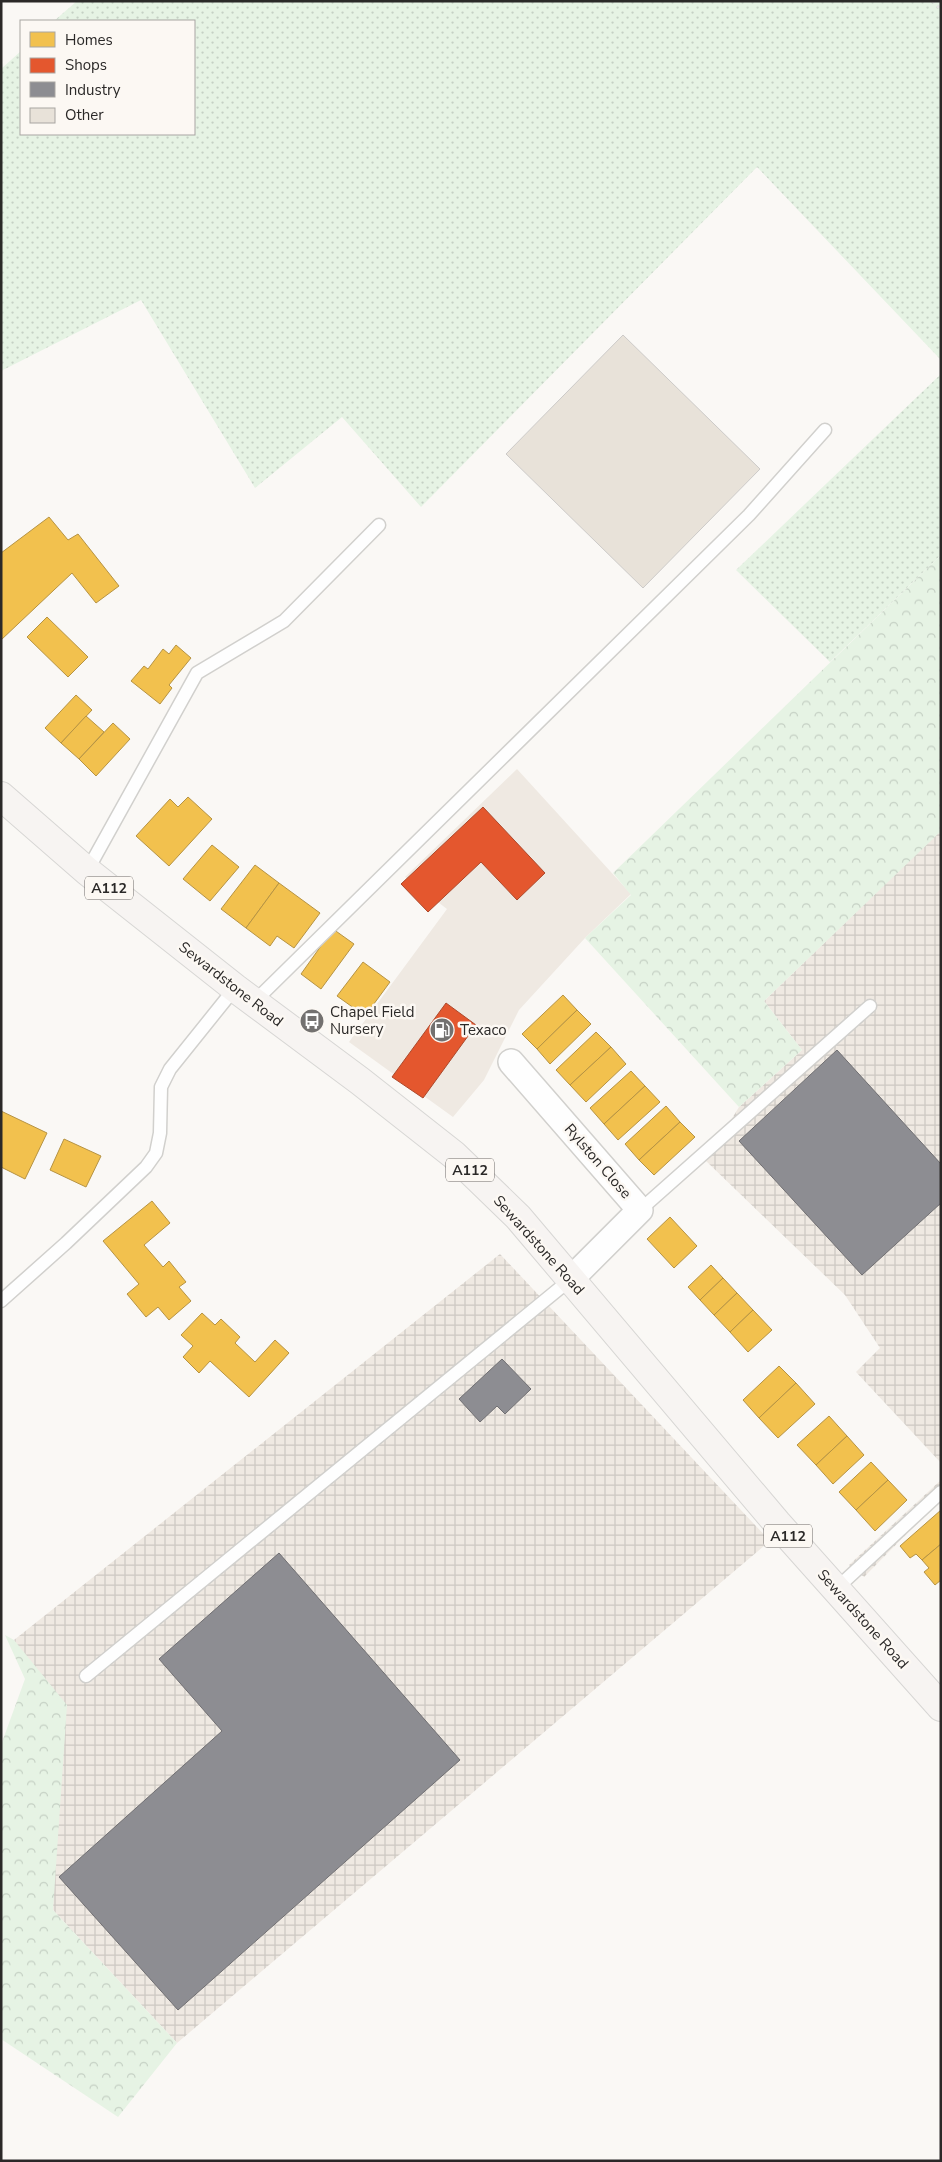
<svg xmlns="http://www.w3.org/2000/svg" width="942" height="2162" font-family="'Nunito Sans',sans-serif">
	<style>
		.built { fill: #efe9e2 }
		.industrial { fill: url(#industrial-grid) }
		.grass { fill: url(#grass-dots) }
		.forest { fill: url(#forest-crowns) }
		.homes { fill: #f2c14e; stroke: #b69343 }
		.shops { fill: #e4572e; stroke: #ac492c }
		.industry { fill: #8d8d92; stroke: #706f72 }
		.building { fill: #e8e2d9; stroke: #cccac8 }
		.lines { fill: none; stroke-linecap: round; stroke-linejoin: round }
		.lane-casing { stroke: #d1d0cd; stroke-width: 15 }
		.street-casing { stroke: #d1d0cd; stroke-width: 28 }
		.primary-casing { stroke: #d7d6d4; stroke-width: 30 }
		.path { stroke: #e3e3e1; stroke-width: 3; stroke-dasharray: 2.5 4; stroke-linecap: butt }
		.lane { stroke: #fefefe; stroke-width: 12 }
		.street { stroke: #fefefe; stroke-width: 25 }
		.primary { stroke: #f7f4f2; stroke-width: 28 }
		.labels { text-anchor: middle; stroke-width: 5; stroke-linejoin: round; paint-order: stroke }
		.shield { fill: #fcf8f3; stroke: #6a6765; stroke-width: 1 }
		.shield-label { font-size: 14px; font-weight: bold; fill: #2b2928 }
		.street-label { font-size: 15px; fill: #2b2928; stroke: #fcf8f3 }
		.poi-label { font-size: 15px; fill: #2b2928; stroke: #fcf8f3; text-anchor: start }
	</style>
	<defs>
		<pattern id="industrial-grid" width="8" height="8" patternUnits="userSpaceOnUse" patternTransform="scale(1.25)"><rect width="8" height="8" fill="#efe9e2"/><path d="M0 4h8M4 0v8" fill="none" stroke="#cdc8c2"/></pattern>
		<pattern id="grass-dots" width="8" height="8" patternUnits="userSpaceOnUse" patternTransform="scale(1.25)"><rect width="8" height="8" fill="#e6f3e4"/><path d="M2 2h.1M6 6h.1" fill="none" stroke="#c5d0c4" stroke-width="1.8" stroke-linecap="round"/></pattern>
		<pattern id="forest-crowns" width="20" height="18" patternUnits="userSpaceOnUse" patternTransform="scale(1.25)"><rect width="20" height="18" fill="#e6f3e4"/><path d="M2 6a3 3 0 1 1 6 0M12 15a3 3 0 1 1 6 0" fill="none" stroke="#c5d0c4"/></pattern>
	</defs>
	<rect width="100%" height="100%" fill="#faf8f5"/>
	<polygon class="built" points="517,769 631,894 585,938 519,1010 484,1080 453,1117 349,1042 447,909 405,877"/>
	<g class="industrial">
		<polygon points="939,832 941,835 941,1463 856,1372 880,1348 845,1295 706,1161 739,1107 802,1050 764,1001"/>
		<polygon points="500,1254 770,1541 177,2043 53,1910 45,1692 14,1640"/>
		<polygon points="941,1480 941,1499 864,1577 849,1565"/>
	</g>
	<g class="grass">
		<polygon points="77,1 941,1 941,360 757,167 421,507 342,417 255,488 141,300 1,371 1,69 21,51 21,134 194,134 194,21 54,21"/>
		<polygon points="941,374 941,555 830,662 736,570"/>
	</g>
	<g class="forest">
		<polygon points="941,555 941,835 939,833 764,1001 802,1050 739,1107 585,938 631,895 613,873"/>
		<polygon points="5,1635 14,1640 67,1705 53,1910 177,2043 118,2117 1,2039 1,1745 25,1679"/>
	</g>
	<g class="homes">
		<polygon points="49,517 68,540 78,534 119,586 96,603 72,573 1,640 1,553"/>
		<polygon points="47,617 88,657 68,677 27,637"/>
		<polygon points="176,645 191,658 169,685 172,688 160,704 131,681 144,666 148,669 163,649 169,654"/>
		<polygon points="76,695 92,710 61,743 45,728"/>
		<polygon points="86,716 104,732 79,759 61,743"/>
		<polygon points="113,723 130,739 96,776 79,759"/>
		<polygon points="188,797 212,819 169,866 136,836 170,799 178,807"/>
		<polygon points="212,845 239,867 210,901 183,879"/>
		<polygon points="255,865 279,883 246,928 221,909"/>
		<polygon points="279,883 320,913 294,948 277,936 270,946 246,928"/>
		<polygon points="333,929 354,944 321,989 301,974"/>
		<polygon points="363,962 390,982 365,1016 337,996"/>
		<polygon points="563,995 577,1010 537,1049 522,1034"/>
		<polygon points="577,1010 591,1024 550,1064 537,1049"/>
		<polygon points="596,1032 611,1047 570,1085 556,1070"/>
		<polygon points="611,1047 626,1064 586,1102 570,1085"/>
		<polygon points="631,1071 645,1086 604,1124 590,1108"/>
		<polygon points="645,1086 660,1102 618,1140 604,1124"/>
		<polygon points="666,1106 680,1122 639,1160 625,1144"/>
		<polygon points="1,1111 47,1133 25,1179 1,1167"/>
		<polygon points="680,1122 695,1137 654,1175 639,1160"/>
		<polygon points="64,1139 101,1156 86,1187 50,1170"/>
		<polygon points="152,1201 170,1223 144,1245 163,1267 169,1261 186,1282 179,1287 191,1301 169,1320 158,1307 146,1317 127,1294 139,1284 103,1241"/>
		<polygon points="670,1217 697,1246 674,1268 647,1239"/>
		<polygon points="711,1265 723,1278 700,1300 688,1287"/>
		<polygon points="723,1278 737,1293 714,1315 700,1300"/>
		<polygon points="737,1293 753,1310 730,1332 714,1315"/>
		<polygon points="753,1310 772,1330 748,1352 730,1332"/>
		<polygon points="202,1313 215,1325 221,1319 240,1337 235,1343 255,1362 275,1340 289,1353 249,1397 210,1361 199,1373 183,1357 193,1346 181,1335"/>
		<polygon points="779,1366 796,1383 759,1418 743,1400"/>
		<polygon points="796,1383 815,1404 778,1438 759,1418"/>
		<polygon points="829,1416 847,1436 816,1465 797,1445"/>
		<polygon points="847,1436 864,1455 833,1484 816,1465"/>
		<polygon points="871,1462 888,1480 856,1510 839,1492"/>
		<polygon points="888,1480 907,1500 875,1531 856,1510"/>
		<polygon points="941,1510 941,1544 922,1560 916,1554 910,1558 900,1546"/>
		<polygon points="941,1544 941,1580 935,1585 924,1572 929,1568 922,1560"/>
	</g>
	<g class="shops">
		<polygon points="483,807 545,873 517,900 481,862 428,912 401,884"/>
		<polygon points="446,1003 476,1025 423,1098 392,1077"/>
	</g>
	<g class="industry">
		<polygon points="837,1050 941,1164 941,1203 862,1275 739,1141"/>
		<polygon points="502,1359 531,1389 505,1414 497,1406 480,1422 459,1399"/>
		<polygon points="279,1553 460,1760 178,2010 59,1877 222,1731 159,1659"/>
	</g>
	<polygon class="building" points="623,335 760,469 643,588 506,454"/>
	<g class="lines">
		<defs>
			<g id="lane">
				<polyline points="87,871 197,673 284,621 379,525"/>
				<polyline points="253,1003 749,515 825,430"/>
				<polyline points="640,1210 870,1006"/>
				<polyline points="1,1301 66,1243 146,1167 156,1153 160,1133 161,1087 170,1069 235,988"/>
				<polyline points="837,1588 941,1492"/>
				<polyline points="86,1676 571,1279"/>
			</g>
			<polyline id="street" points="511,1062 640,1210 571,1279"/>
			<polyline id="primary" points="1,796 87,871 235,988 360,1081 454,1155 518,1217 777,1523 941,1707"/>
		</defs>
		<use href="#lane" class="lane-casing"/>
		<use href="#street" class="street-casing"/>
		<use href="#primary" class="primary-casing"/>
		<polyline class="path" points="933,1 941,10"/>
		<use href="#lane" class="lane"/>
		<use href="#street" class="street"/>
		<use href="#primary" class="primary"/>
	</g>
	<defs>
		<symbol id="bus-disc" viewBox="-11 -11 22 22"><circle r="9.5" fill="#737170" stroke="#fcf8f3"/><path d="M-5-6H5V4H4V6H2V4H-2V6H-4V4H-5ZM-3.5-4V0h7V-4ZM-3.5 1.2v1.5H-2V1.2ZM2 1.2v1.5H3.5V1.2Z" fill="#fff"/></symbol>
		<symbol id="fuel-disc" viewBox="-11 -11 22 22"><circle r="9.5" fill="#737170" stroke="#fcf8f3"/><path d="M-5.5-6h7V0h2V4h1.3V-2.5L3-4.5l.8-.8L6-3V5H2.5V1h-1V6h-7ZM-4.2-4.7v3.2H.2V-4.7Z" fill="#fff"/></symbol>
	</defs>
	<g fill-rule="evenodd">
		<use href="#bus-disc" x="298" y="1007" width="28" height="28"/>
		<use href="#fuel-disc" x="428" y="1016" width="28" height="28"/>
	</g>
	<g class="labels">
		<g class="shield">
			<rect x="85" y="876.5" width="48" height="23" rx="4"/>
			<rect x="446" y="1158.5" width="48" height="23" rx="4"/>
			<rect x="764" y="1524.5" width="48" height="23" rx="4"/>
		</g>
		<g class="shield-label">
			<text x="109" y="893">A112</text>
			<text x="470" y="1175">A112</text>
			<text x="788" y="1541">A112</text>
		</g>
		<g class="street-label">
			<text transform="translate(231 984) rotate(38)" y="5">Sewardstone Road</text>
			<text transform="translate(598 1161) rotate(49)" y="5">Rylston Close</text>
			<text transform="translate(539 1245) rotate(48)" y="5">Sewardstone Road</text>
			<text transform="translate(863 1619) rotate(48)" y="5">Sewardstone Road</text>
		</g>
		<g class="poi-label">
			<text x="330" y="1017">Chapel Field<tspan x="330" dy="17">Nursery</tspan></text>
			<text x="460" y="1035">Texaco</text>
		</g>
	</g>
	<rect width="942" height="2162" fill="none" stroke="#2b2928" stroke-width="5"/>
	<rect x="20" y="20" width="175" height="115" fill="#fcf8f3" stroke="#a8a5a2"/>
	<rect x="30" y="32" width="25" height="15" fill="#f2c14e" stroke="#a8a5a2"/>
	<text x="65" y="45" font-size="15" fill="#2b2928">Homes</text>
	<rect x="30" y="58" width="25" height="15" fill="#e4572e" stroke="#a8a5a2"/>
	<text x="65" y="70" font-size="15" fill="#2b2928">Shops</text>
	<rect x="30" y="82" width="25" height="15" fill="#8d8d92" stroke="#a8a5a2"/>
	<text x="65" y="95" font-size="15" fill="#2b2928">Industry</text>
	<rect x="30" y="108" width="25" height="15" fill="#e8e2d9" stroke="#a8a5a2"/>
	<text x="65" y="120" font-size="15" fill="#2b2928">Other</text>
</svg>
